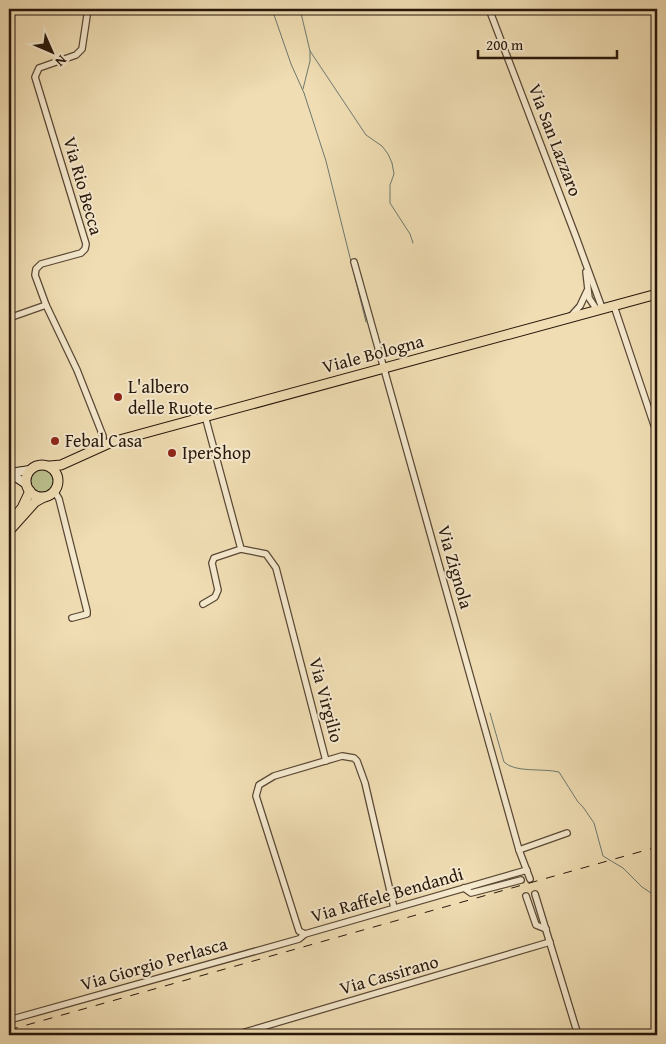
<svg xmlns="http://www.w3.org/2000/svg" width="666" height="1044" font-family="'Gentium Book Plus',serif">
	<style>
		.green { fill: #bac08c; stroke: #706c4c }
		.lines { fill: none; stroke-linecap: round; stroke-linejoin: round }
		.stream { stroke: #6d796f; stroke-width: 1 }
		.minor-casing { stroke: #594835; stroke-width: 8 }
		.secondary-casing { stroke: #27170b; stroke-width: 10 }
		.primary-casing { stroke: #27170b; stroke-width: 11 }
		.trunk-casing { stroke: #27170b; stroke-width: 11 }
		.minor { stroke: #f5e9ce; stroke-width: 5.5 }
		.secondary { stroke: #f5e9ce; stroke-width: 8 }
		.primary { stroke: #f0ddb3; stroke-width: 9 }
		.trunk { stroke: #f0ddb3; stroke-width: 9 }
		.rail { stroke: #27170b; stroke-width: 1; stroke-dasharray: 9 9; stroke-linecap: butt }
		.poi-dot { fill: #8f2418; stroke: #f5e9ce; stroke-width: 2 }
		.labels { text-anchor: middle; stroke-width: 4; stroke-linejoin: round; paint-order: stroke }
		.street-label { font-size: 18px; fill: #27170b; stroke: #f5e9ce }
		.poi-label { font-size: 18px; fill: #27170b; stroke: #f5e9ce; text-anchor: start }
	</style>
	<rect width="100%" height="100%" fill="#f0ddb3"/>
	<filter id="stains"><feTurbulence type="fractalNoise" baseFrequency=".004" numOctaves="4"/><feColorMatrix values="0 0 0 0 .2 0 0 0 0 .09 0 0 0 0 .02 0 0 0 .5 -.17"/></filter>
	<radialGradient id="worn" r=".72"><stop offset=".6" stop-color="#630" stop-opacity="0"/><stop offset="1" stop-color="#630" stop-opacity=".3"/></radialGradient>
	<circle class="green" cx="42" cy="481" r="13"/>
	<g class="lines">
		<g class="stream">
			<polyline points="272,9 291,64 304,93 326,161 366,322"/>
			<polyline points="300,9 310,51 366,135 382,146 388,154 392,163 394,174 390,185 390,203 410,234 413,243"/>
			<polyline points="303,89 310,61 310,51"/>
			<path d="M490,713L504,762C515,773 542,768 559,772L578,802L583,807L594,823L603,856L623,868L642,887L657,897"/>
		</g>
		<defs>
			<g id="minor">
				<polyline points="88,9 82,49 76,55 39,68 35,77 86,244 85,249 81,253 41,264 36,269 35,275 46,305 77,370 103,436 103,446"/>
				<polyline points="489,9 576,237 602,308"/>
				<polyline points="354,262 519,850 530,879"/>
				<polyline points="586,272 589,298 597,310"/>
				<polyline points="614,306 657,434"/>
				<polyline points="571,316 580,306 587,291"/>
				<polyline points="9,318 46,305"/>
				<polyline points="205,416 241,549 266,554 276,568 326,761"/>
				<polyline points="55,492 59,499 87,611 87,614 72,618"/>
				<polyline points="203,604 215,597 218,590 212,563 214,558 241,549"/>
				<polyline points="519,850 567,833"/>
				<polyline points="464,888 471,893 521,880"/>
				<polyline points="535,894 578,1035"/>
				<polyline points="526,896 536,925 546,929"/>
				<polyline points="394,908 365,783 357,761 354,758 342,756 274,776 259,785 256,796 299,931 305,934 527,870"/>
				<polyline points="9,1020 299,939 305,934"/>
				<polyline points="235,1035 550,942"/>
			</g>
			<g id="secondary">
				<polyline points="9,473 30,470"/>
				<polyline points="9,475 17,478 26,484"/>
			</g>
			<g id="primary">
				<circle cx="42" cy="481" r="16"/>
				<polyline points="50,466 61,465 112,442 657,294"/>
			</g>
			<g id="trunk">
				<polyline points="9,523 22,508 30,491"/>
				<polyline points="9,531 35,502 44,497"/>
			</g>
		</defs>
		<use href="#minor" class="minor-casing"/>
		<use href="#secondary" class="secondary-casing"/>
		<use href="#primary" class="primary-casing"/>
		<use href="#trunk" class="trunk-casing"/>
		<use href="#minor" class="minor"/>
		<use href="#secondary" class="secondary"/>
		<use href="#primary" class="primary"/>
		<use href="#trunk" class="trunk"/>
		<polyline class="rail" points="9,1030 657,847"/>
	</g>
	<g class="poi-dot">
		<circle cx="118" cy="397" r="5"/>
		<circle cx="55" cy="441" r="5"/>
		<circle cx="172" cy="453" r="5"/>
	</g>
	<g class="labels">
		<g class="street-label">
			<text transform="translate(555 140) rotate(69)" y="6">Via San Lazzaro</text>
			<text transform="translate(83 186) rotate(74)" y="6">Via Rio Becca</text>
			<text transform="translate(373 354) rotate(-15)" y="6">Viale Bologna</text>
			<text transform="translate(455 567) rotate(74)" y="6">Via Zignola</text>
			<text transform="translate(326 700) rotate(75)" y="6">Via Virgilio</text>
			<text transform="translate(387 895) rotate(-16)" y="6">Via Raffele Bendandi</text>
			<text transform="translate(154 964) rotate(-16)" y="6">Via Giorgio Perlasca</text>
			<text transform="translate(389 975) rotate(-16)" y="6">Via Cassirano</text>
		</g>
		<g class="poi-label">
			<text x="128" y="393">L'albero<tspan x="128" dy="21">delle Ruote</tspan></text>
			<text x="65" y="447">Febal Casa</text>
			<text x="182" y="459">IperShop</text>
		</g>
	</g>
	<rect width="666" height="1044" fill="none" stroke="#f0ddb3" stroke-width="30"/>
	<rect x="10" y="10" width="646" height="1024" fill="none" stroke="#27170b" stroke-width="2.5"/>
	<rect x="15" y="15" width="636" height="1014" fill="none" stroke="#27170b"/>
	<g transform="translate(52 52) rotate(135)" stroke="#f5e9ce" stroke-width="4" paint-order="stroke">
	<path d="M0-4L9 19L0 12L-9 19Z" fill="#27170b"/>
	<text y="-8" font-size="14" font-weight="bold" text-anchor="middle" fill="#27170b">N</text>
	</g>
	<path d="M478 50v8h139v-8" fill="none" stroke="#27170b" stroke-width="2.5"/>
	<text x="486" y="50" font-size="15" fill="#27170b" stroke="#f5e9ce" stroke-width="4" paint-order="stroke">200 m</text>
	<rect width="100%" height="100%" filter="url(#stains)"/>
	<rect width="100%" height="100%" fill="url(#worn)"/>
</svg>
